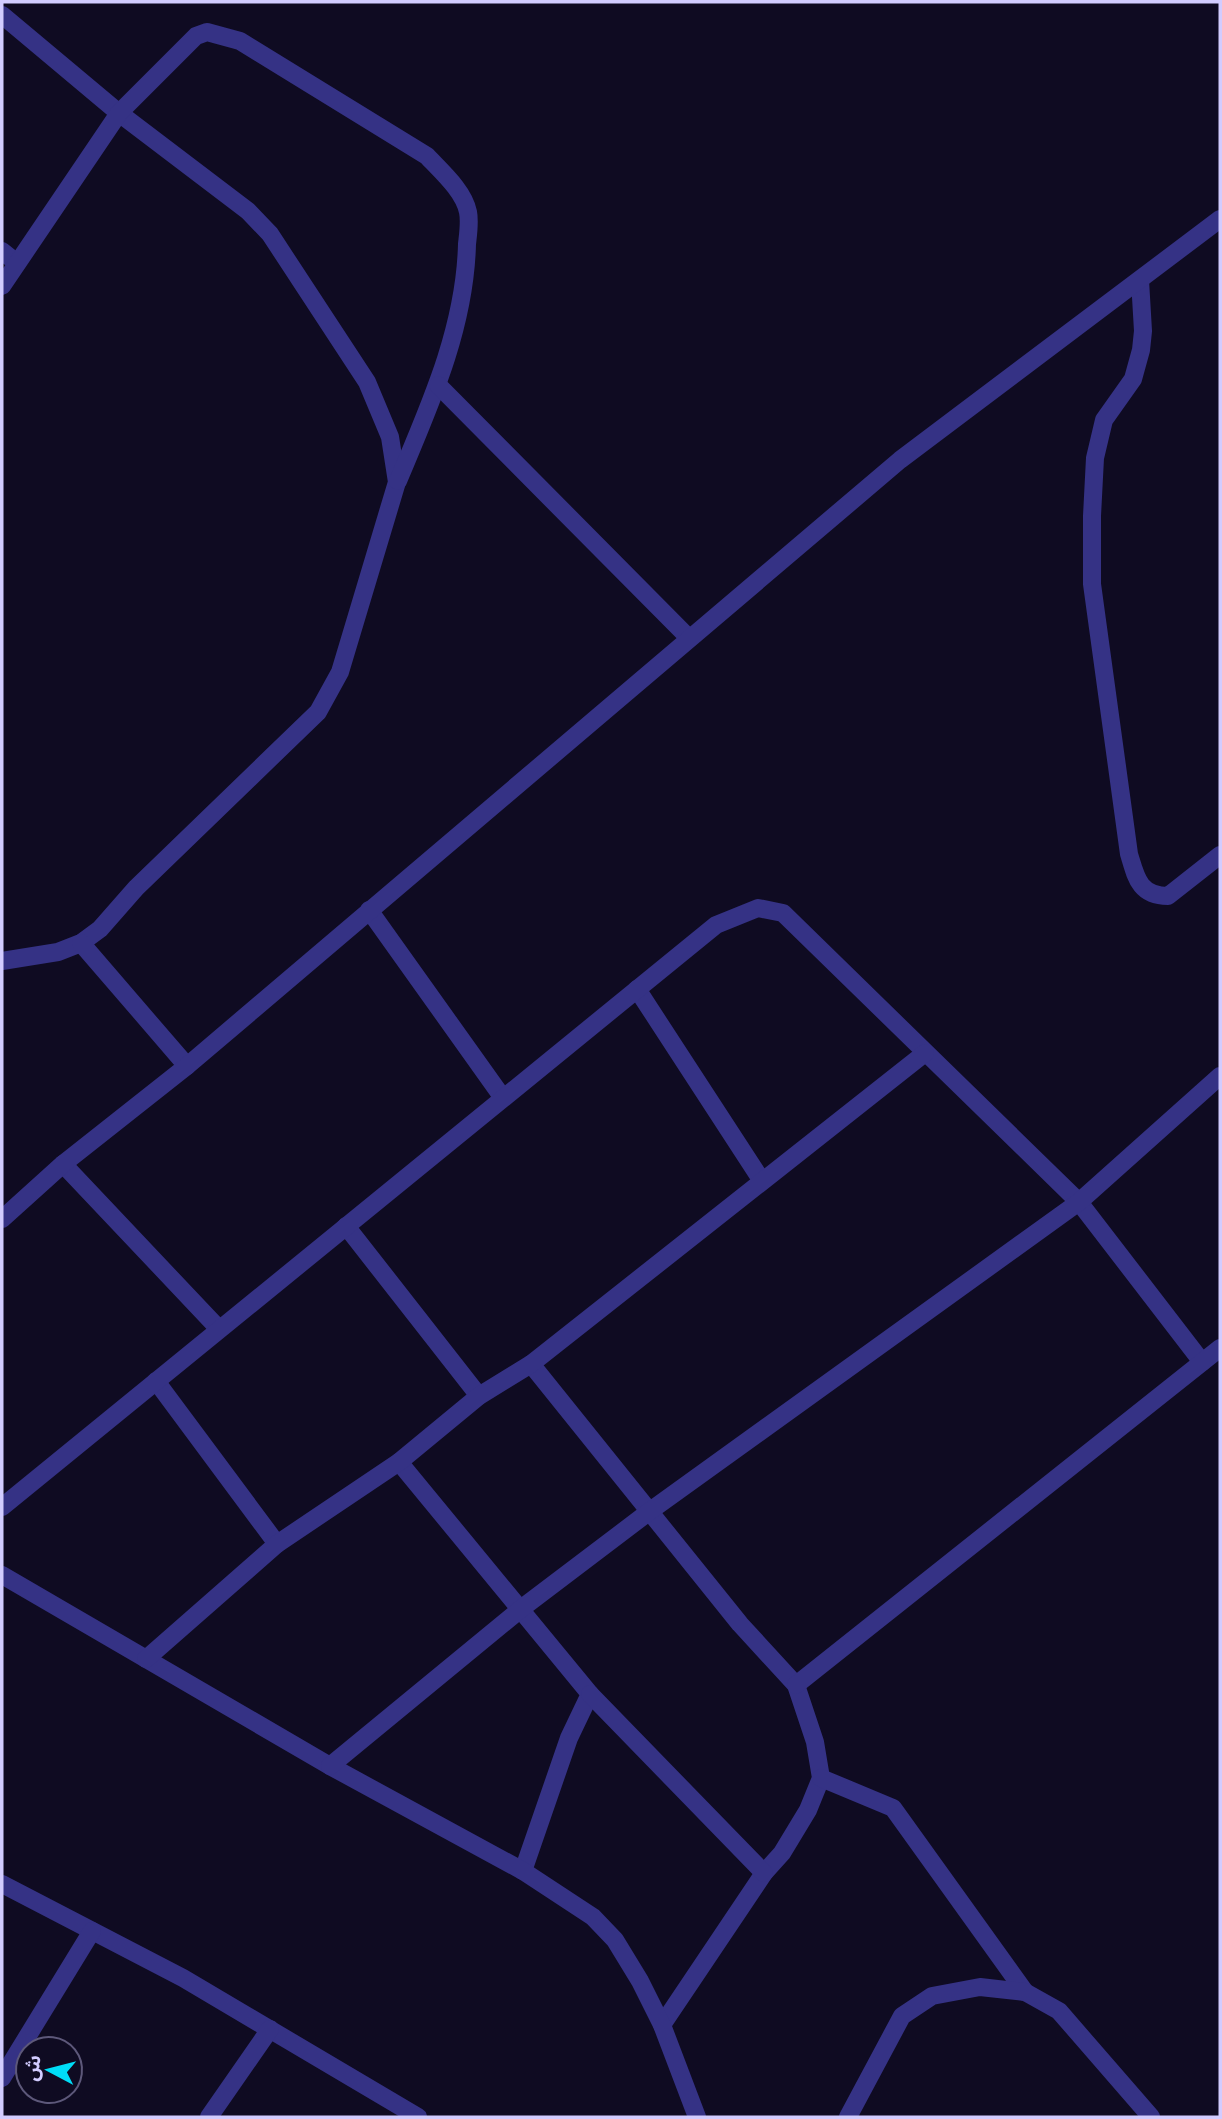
<svg xmlns="http://www.w3.org/2000/svg" width="1222" height="2119" font-family="'Asap Condensed','Noto Sans Arabic',sans-serif">
	<style>
		.lines { fill: none; stroke-linecap: round; stroke-linejoin: round }
		.street { stroke: #353285; stroke-width: 18 }
	</style>
	<rect width="100%" height="100%" fill="#0f0b22"/>
	<g class="lines">
		<g class="street">
			<polyline points="2,15 119,113 248,211 270,234 367,382 390,437 397,482 340,672 318,712 136,888 100,929 81,943 58,952 2,961"/>
			<polyline points="2,251 17,263"/>
			<path d="M1140,280L1143,331L1141,350L1133,379L1104,420L1095,458L1092,516V584L1129,854C1136,877 1139,896 1168,896L1220,855"/>
			<path d="M2,286L119,113L196,36L207,32L240,41L427,156C441,171 464,191 468,212C470,222 468,235 467,244C465,328 430,405 398,481"/>
			<polyline points="438,385 689,638"/>
			<polyline points="369,910 503,1098"/>
			<polyline points="81,943 187,1066"/>
			<polyline points="637,989 762,1181"/>
			<polyline points="63,1164 219,1329"/>
			<polyline points="2,1219 63,1164 187,1066 900,460 1220,219"/>
			<polyline points="346,1226 479,1396"/>
			<polyline points="531,1364 740,1624 796,1685 815,1742 821,1778 808,1810 782,1853 764,1873 662,2025"/>
			<polyline points="156,1381 277,1544"/>
			<polyline points="399,1462 590,1694 569,1738 523,1871"/>
			<polyline points="2,1507 716,925 758,908 783,913 1079,1202 1202,1362"/>
			<polyline points="2,1575 330,1766 523,1871 593,1917 615,1940 640,1981 662,2025 697,2117"/>
			<polyline points="146,1659 277,1544 399,1462 479,1396 531,1364 925,1053"/>
			<polyline points="796,1685 1220,1348"/>
			<polyline points="590,1694 764,1873"/>
			<polyline points="330,1766 522,1608 650,1511 1079,1202 1220,1076"/>
			<polyline points="821,1778 893,1808 1025,1992"/>
			<polyline points="2,1884 183,1978 418,2117"/>
			<polyline points="2,2078 92,1931"/>
			<polyline points="209,2117 270,2029"/>
			<polyline points="848,2117 902,2016 932,1996 980,1987 1025,1992 1059,2011 1151,2117"/>
		</g>
	</g>
	<rect width="1222" height="2119" fill="none" stroke="#d2ccff" stroke-width="7"/>
	<g transform="translate(49 2070) rotate(277)"><circle r="33" fill="#0f0b22" stroke="#5d587a" stroke-width="2"/>
	<path d="M0-5L12 26L0 18L-12 26Z" fill="#00ddf7"/>
	<text y="-10" font-size="19" font-weight="bold" text-anchor="middle" fill="#d2ccff">ش</text>
	</g>
</svg>
